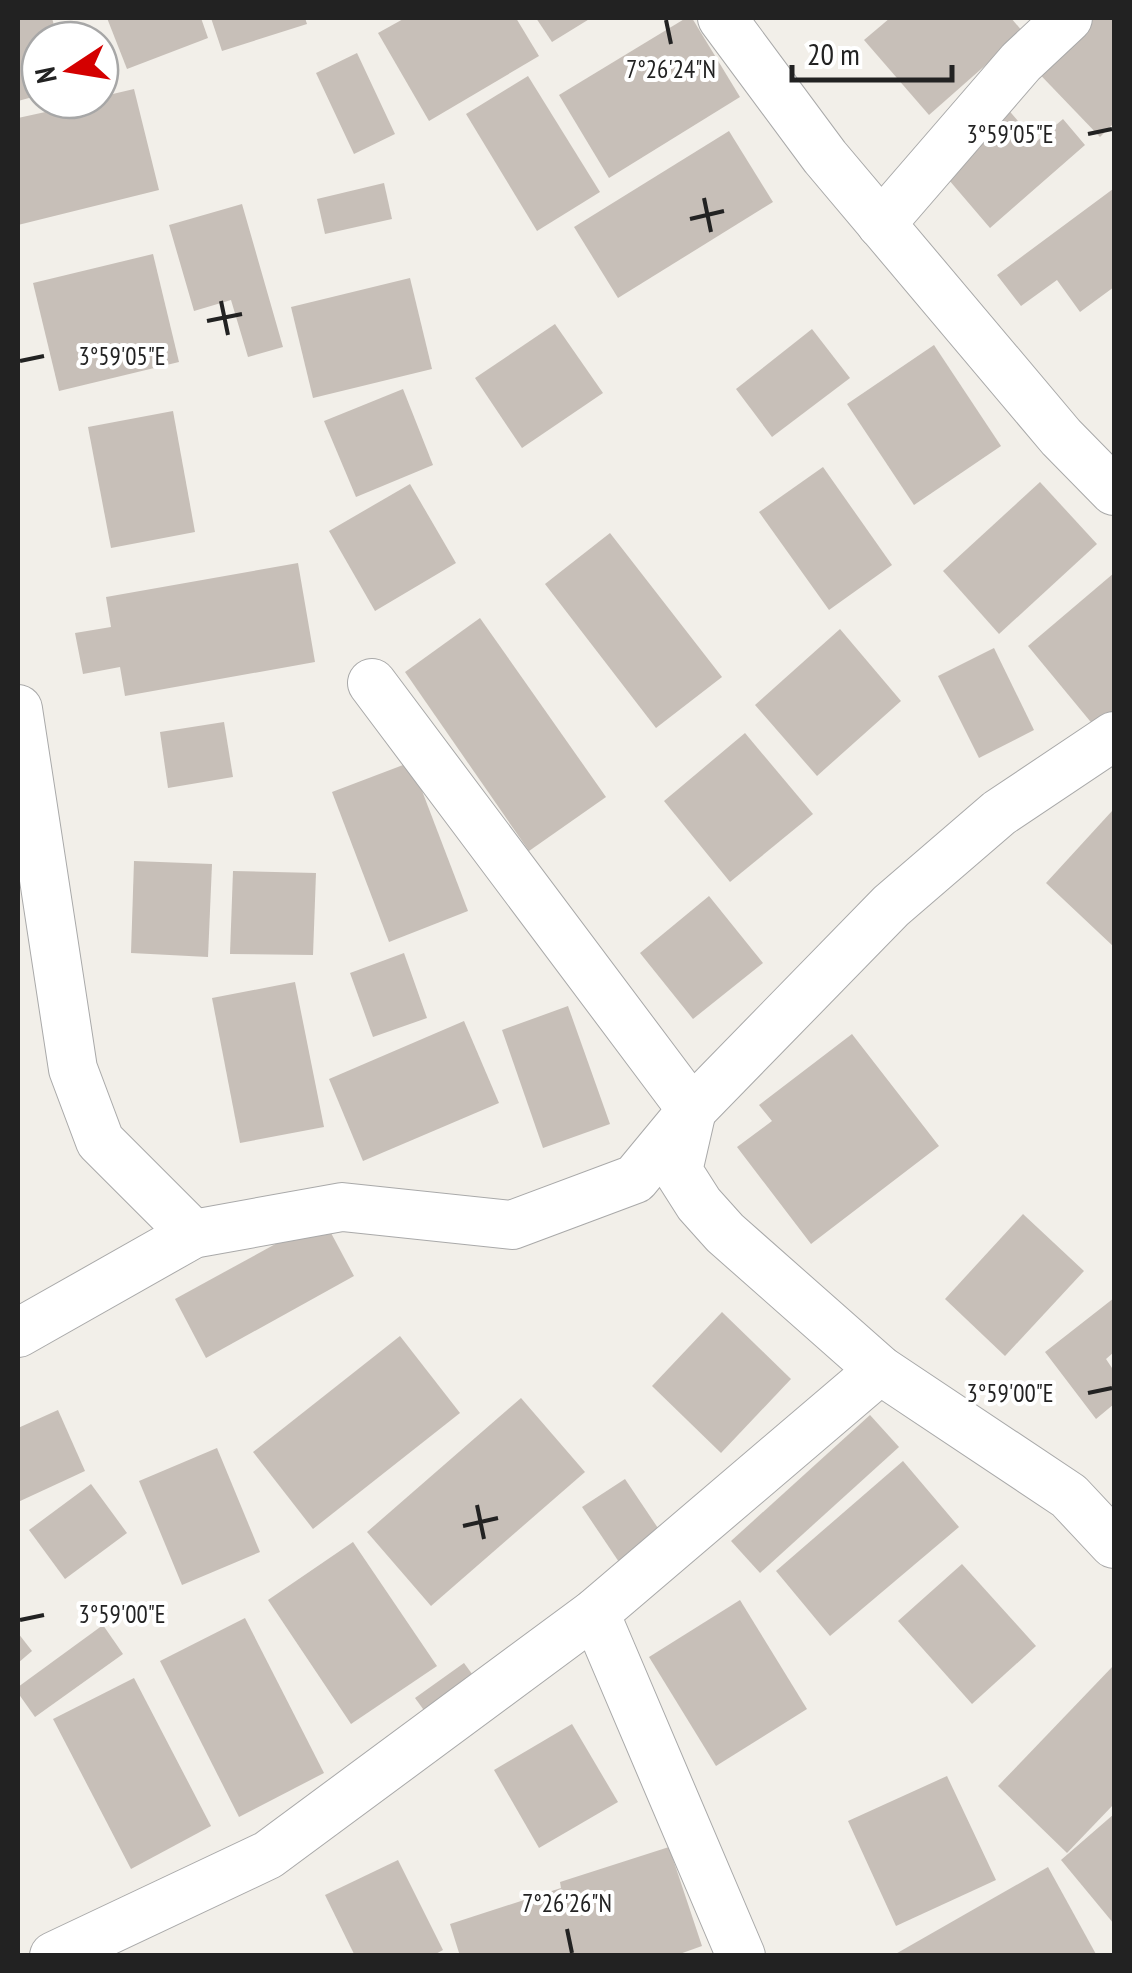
<svg xmlns="http://www.w3.org/2000/svg" width="1132" height="1973" font-family="'PT Sans Narrow',sans-serif">
	<style>
		.building { fill: #c7bfb8 }
		.lines { fill: none; stroke-linecap: round; stroke-linejoin: round }
		.minor-casing { stroke: #a9a9a9; stroke-width: 50 }
		.minor { stroke: #fff; stroke-width: 48 }
		.ticks { fill: none; stroke: #222; stroke-width: 4 }
		.ticks-label { font-size: 25px; text-anchor: middle; fill: #222; stroke: #fff; stroke-width: 8; stroke-linejoin: round; paint-order: stroke }
	</style>
	<rect width="100%" height="100%" fill="#f2efe9"/>
	<g class="building">
		<polygon points="18,18 52,18 58,40 40,40 40,95 18,101"/>
		<polygon points="107,18 201,18 208,38 127,69"/>
		<polygon points="211,18 305,18 307,24 222,51"/>
		<polygon points="405,18 516,18 539,56 429,121 378,33"/>
		<polygon points="536,18 591,18 552,42"/>
		<polygon points="686,18 692,18 740,97 609,178 559,95"/>
		<polygon points="890,18 1011,18 1023,32 929,115 864,40"/>
		<polygon points="1071,18 1114,20 1114,123 1100,137 1027,61"/>
		<polygon points="357,53 395,134 354,154 316,73"/>
		<polygon points="528,76 600,192 537,231 466,114"/>
		<polygon points="134,89 159,190 18,225 18,118 100,100 100,97"/>
		<polygon points="1006,107 1036,142 1063,119 1085,145 990,228 937,166"/>
		<polygon points="729,131 773,202 618,298 574,227"/>
		<polygon points="384,183 392,219 325,234 317,199"/>
		<polygon points="1113,189 1114,287 1080,312 1057,280 1021,306 997,275"/>
		<polygon points="242,204 283,347 248,357 231,300 194,311 169,225"/>
		<polygon points="153,254 179,362 59,391 33,283"/>
		<polygon points="410,278 432,369 313,398 291,307"/>
		<polygon points="555,324 603,393 522,448 475,378"/>
		<polygon points="812,329 850,378 772,437 736,389"/>
		<polygon points="934,345 1001,446 914,505 847,404"/>
		<polygon points="403,389 433,465 356,497 324,421"/>
		<polygon points="173,411 195,532 111,548 88,427"/>
		<polygon points="823,467 892,565 829,610 759,512"/>
		<polygon points="1040,482 1097,544 999,634 943,571"/>
		<polygon points="410,484 456,563 375,611 329,531"/>
		<polygon points="610,533 722,677 656,728 545,584"/>
		<polygon points="298,563 315,662 125,696 120,667 83,674 75,633 111,627 106,597"/>
		<polygon points="1114,573 1114,729 1104,738 1028,646"/>
		<polygon points="480,618 606,797 529,851 405,672"/>
		<polygon points="840,629 901,701 817,776 755,705"/>
		<polygon points="994,648 1034,730 979,758 938,676"/>
		<polygon points="224,722 233,777 168,788 160,732"/>
		<polygon points="745,733 813,814 730,882 664,801"/>
		<polygon points="411,762 468,911 389,942 332,792"/>
		<polygon points="1112,811 1114,813 1114,947 1046,883"/>
		<polygon points="134,861 212,864 208,957 131,953"/>
		<polygon points="233,871 316,873 313,955 230,954"/>
		<polygon points="709,896 763,963 693,1019 640,953"/>
		<polygon points="404,953 427,1018 373,1037 350,973"/>
		<polygon points="295,982 324,1127 240,1143 212,998"/>
		<polygon points="568,1006 610,1124 543,1148 502,1030"/>
		<polygon points="464,1021 499,1103 363,1161 329,1079"/>
		<polygon points="852,1034 939,1146 811,1244 737,1147 772,1121 759,1105"/>
		<polygon points="1023,1214 1084,1271 1005,1356 945,1299"/>
		<polygon points="323,1218 354,1276 206,1358 175,1299"/>
		<polygon points="1114,1298 1114,1352 1106,1359 1114,1371 1114,1404 1096,1419 1045,1352"/>
		<polygon points="722,1312 791,1379 721,1453 652,1386"/>
		<polygon points="400,1336 460,1413 313,1529 253,1452"/>
		<polygon points="521,1398 585,1472 431,1606 367,1532"/>
		<polygon points="58,1410 85,1471 18,1502 18,1428"/>
		<polygon points="870,1415 899,1447 760,1573 731,1541"/>
		<polygon points="217,1448 260,1552 182,1585 139,1481"/>
		<polygon points="903,1461 959,1527 830,1636 776,1571"/>
		<polygon points="625,1479 666,1540 623,1568 582,1507"/>
		<polygon points="91,1484 127,1533 65,1579 29,1530"/>
		<polygon points="353,1542 437,1666 351,1724 268,1600"/>
		<polygon points="962,1564 1036,1646 972,1704 898,1621"/>
		<polygon points="740,1600 807,1709 716,1766 649,1657"/>
		<polygon points="245,1618 324,1773 239,1817 160,1661"/>
		<polygon points="103,1625 123,1654 35,1717 18,1693 18,1687"/>
		<polygon points="18,1633 32,1651 18,1663"/>
		<polygon points="464,1663 486,1693 437,1728 415,1698"/>
		<polygon points="1114,1665 1114,1804 1067,1853 998,1786"/>
		<polygon points="134,1678 211,1826 131,1869 53,1719"/>
		<polygon points="572,1724 618,1802 539,1848 494,1770"/>
		<polygon points="947,1776 996,1880 896,1926 848,1821"/>
		<polygon points="1114,1814 1114,1924 1061,1860"/>
		<polygon points="669,1847 702,1946 674,1956 460,1956 450,1924 561,1888 560,1882"/>
		<polygon points="398,1860 443,1950 432,1956 355,1956 325,1895"/>
		<polygon points="1048,1867 1097,1956 892,1956"/>
	</g>
	<g class="lines">
		<defs>
			<g id="minor">
				<polyline points="722,18 825,157 1061,437 1114,491"/>
				<polyline points="881,224 1021,62 1068,18"/>
				<polyline points="372,683 692,1110 678,1171 699,1204 725,1233 880,1370 1069,1496 1114,1544"/>
				<polyline points="18,709 73,1069 100,1141 193,1234"/>
				<polyline points="18,1333 193,1234 342,1207 512,1225 635,1179 692,1110 891,906 999,813 1114,736"/>
				<polyline points="595,1613 741,1956"/>
				<polyline points="54,1956 268,1855 595,1613 880,1370"/>
			</g>
		</defs>
		<use href="#minor" class="minor-casing"/>
		<use href="#minor" class="minor"/>
	</g>
	<path class="ticks" d="M666,20L671,44M1088,134L1112,129M704,198L711,232M690,219L724,211M221,301L228,335M207,321L242,314M20,361L44,356M1088,1393L1112,1388M477,1505L484,1539M463,1526L498,1518M20,1620L44,1615M567,1929L572,1953"/>
	<g class="ticks-label">
		<text x="671" y="78">7°26'24"N</text>
		<text x="1010" y="143">3°59'05"E</text>
		<text x="122" y="365">3°59'05"E</text>
		<text x="1010" y="1402">3°59'00"E</text>
		<text x="122" y="1623">3°59'00"E</text>
		<text x="567" y="1912">7°26'26"N</text>
	</g>
	<rect width="1132" height="1973" fill="none" stroke="#222222" stroke-width="40"/>
	<g transform="translate(70 70) rotate(258)"><circle r="48" fill="#ffffff" stroke="#a7a7a7" stroke-width="2.5"/>
	<path d="M0-8L18 38L0 25L-18 38Z" fill="#d40000"/>
	<text y="-15" font-size="28" font-weight="bold" text-anchor="middle" fill="#222222">N</text>
	</g>
	<path d="M792 65v15h160v-15" fill="none" stroke="#222222" stroke-width="5"/>
	<text x="807" y="65" font-size="30" fill="#222222" stroke="#ffffff" stroke-width="8" paint-order="stroke">20 m</text>
</svg>
